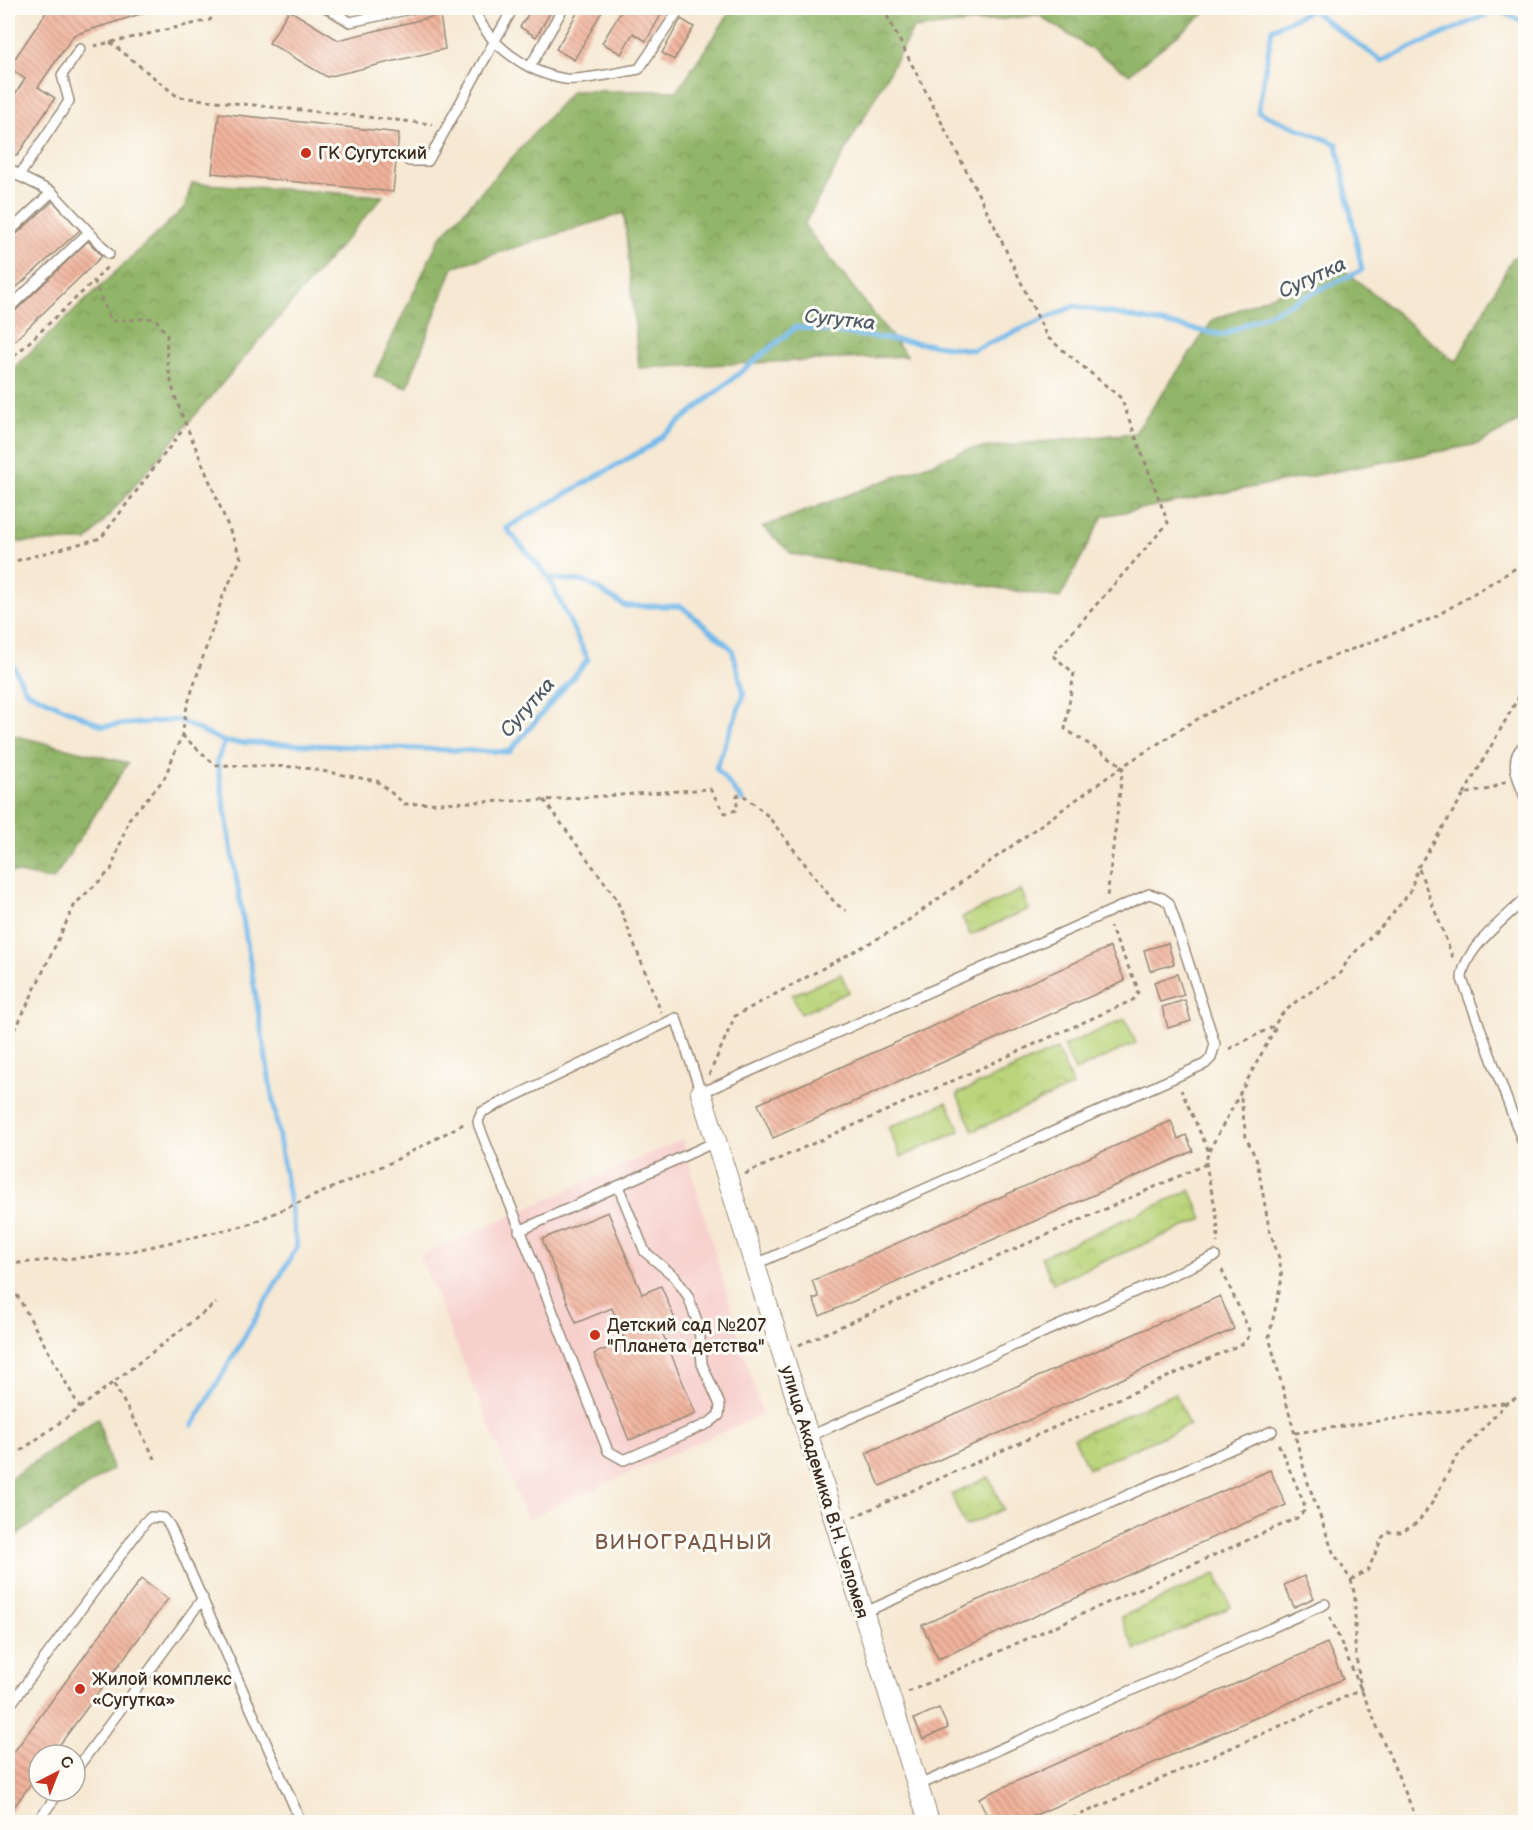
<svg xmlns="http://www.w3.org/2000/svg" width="1533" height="1830" font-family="'Balsamiq Sans',sans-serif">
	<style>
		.built { fill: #f7d0cd }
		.grass { fill: #b9d479; stroke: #7a7f4c; stroke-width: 1.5 }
		.forest { fill: url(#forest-crowns); stroke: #667044; stroke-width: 1.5 }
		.park { fill: url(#park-crowns); stroke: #7a7f4c; stroke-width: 1.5 }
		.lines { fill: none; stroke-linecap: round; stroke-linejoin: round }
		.stream { stroke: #74baeb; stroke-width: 5 }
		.building { fill: url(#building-back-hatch) }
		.lane-casing { stroke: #988978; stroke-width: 12 }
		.street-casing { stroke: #988978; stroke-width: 22 }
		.path { stroke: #988978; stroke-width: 3; stroke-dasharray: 4.5 4.5; stroke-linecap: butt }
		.lane { stroke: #fff; stroke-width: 9 }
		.street { stroke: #fff; stroke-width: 20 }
		.poi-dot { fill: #c8321e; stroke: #fdfcf7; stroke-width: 2 }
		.labels { text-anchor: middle; stroke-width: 6; stroke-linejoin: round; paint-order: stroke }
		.poi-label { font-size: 18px; fill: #3b2a1e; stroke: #fdfcf7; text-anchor: start }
		.street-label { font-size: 18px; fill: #3b2a1e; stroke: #fdfcf7 }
		.water-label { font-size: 20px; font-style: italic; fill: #4f5c66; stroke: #fdfcf7 }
		.quarter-label { font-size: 21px; letter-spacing: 1.5px; fill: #7b5a4a; stroke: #fdfcf7 }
	</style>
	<defs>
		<pattern id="forest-crowns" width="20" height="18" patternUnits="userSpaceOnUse" patternTransform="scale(1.5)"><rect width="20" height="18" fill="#92b669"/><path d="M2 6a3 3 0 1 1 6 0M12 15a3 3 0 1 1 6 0" fill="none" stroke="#789456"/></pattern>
		<pattern id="park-crowns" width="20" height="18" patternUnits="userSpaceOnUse" patternTransform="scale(1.5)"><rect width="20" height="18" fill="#b9d479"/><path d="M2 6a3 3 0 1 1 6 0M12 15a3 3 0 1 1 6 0" fill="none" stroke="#a0b668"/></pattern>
		<pattern id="building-back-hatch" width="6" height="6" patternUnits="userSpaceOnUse" patternTransform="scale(1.5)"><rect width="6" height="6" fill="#f1b49d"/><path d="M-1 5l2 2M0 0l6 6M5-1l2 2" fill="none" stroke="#c4937f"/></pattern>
	</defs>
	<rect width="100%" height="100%" fill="#fdfcf7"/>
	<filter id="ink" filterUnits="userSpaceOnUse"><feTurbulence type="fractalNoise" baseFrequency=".0167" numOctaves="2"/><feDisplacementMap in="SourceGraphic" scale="12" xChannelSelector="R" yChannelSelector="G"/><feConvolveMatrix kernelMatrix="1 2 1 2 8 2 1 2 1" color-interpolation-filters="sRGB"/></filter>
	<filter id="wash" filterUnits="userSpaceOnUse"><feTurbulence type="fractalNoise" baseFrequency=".008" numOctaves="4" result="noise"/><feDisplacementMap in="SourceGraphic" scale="24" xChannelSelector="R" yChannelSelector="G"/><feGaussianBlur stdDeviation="1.35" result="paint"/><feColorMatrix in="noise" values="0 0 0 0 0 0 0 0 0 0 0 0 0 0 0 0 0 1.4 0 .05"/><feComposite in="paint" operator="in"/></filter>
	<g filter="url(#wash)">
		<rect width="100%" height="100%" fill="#f6e8d2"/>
		<polygon class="built" points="682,1139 762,1414 527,1519 420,1256"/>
		<g class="grass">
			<polygon points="1125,1019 1136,1043 1075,1071 1064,1046"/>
			<polygon points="947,1102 960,1131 901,1157 888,1128"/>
		</g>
		<g class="forest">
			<polygon points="733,8 1211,8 1129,74 1039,15 913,29 804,225 907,356 639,368 624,213 453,267 407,388 374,376 439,239 572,91 677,91"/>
			<polygon points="192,183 383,196 87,541 8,542 8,373 184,208"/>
			<polygon points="1513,257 1525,257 1525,418 1478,444 1103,516 1060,598 792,554 763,527 969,449 1135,433 1213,320 1341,267 1456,362"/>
			<polygon points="8,734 128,763 53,880 8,871"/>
			<polygon points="98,1418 112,1469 8,1541 8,1480"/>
		</g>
		<g class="park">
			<polygon points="1021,890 1029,909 970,935 962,917"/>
			<polygon points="841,974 849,992 801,1014 792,995"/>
			<polygon points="1057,1049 1073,1086 973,1131 957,1094"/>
			<polygon points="1190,1190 1203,1219 1053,1283 1041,1257"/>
			<polygon points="1175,1393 1189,1425 1088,1469 1074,1438"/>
			<polygon points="989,1477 1003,1509 965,1526 951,1494"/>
			<polygon points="1216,1574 1231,1607 1135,1650 1121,1617"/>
		</g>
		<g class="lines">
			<g class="stream">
				<polyline points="549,578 587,582 625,606 681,606 732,649 744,694 716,768 743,801"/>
				<polyline points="8,655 26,691 103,726 178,720 225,742 509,752 588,660 549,578 506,528 650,446 796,327 973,350 1075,306 1223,335 1362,270 1337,144 1258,112 1272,29 1311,10 1382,61 1497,10 1526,23"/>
				<polyline points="193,1425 297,1247 217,761 225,742"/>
			</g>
		</g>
		<g id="blocks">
			<g class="building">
				<polygon points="49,8 159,8 74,35 38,87 55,98 17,156 8,149 8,105 25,79 9,67"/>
				<polygon points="532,8 553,8 536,37 520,27"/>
				<polygon points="580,8 604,8 574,60 556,49"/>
				<polygon points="623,8 665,8 646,41 633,33 621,54 602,43"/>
				<polygon points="289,10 338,40 440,15 445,49 327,77 269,43"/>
				<polygon points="681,19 694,27 674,60 662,53"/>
				<polygon points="219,113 399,133 393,192 212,173"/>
				<polygon points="53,201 80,230 8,295 8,242"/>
				<polygon points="88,241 102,256 8,347 8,318"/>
				<polygon points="1168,943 1174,964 1150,971 1144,950"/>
				<polygon points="1110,947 1125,981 773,1138 758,1104"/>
				<polygon points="1177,974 1184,995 1160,1002 1154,982"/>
				<polygon points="1185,1000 1191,1021 1168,1028 1162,1007"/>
				<polygon points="1171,1121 1178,1139 1186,1135 1193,1151 820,1316 813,1299 819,1297 812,1281"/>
				<polygon points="608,1212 642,1294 661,1286 675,1319 659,1325 696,1414 629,1440 594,1354 625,1341 612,1308 576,1323 542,1239"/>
				<polygon points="1220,1296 1234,1329 880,1486 866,1453"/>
				<polygon points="1270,1470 1286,1505 938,1659 922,1625"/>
				<polygon points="1304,1576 1314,1598 1294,1607 1284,1585"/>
				<polygon points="141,1579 168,1599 52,1755 39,1755 39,1773 8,1815 8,1760"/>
				<polygon points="1327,1643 1343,1679 1020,1822 990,1822 979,1798"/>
				<polygon points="939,1708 948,1728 923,1739 914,1719"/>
			</g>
		</g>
	</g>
	<g filter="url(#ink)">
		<use href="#blocks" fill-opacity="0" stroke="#988978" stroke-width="1.5"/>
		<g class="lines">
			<defs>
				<g id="lane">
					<polyline points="327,8 350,22 415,8"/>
					<path d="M474,8C486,44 528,73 565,79C582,81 621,72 639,69L680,8"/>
					<polyline points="530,67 563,8"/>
					<polyline points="409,161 428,161 513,8"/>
					<polyline points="8,167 19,176 69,101 62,75 80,49"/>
					<polyline points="89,232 109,254"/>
					<polyline points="8,233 52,192 19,176"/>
					<polyline points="8,309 89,232 52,192"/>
					<path d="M1526,744C1506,758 1519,781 1526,800"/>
					<path d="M1526,898C1505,919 1463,949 1462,979L1526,1151"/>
					<polyline points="618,1186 645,1252 675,1277 688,1296 699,1327 702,1364 720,1405 719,1415 709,1423 624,1460 608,1451 479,1126 478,1121 482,1112 676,1018 701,1093 1149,894 1162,898 1169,903 1215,1044 1211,1058 1205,1064 754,1265"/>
					<polyline points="519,1231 715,1142"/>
					<polyline points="808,1437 1215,1256"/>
					<polyline points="863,1613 1272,1431"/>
					<polyline points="8,1708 145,1522 151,1517 164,1518 170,1526 301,1822"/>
					<polyline points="75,1771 203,1598"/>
					<polyline points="917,1786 1325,1604"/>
					<polyline points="37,1822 60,1791"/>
				</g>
				<polyline id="street" points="701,1093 929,1822"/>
			</defs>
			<use href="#lane" class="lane-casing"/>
			<use href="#street" class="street-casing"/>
			<g class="path">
				<polyline points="883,8 994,225 1047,337 1121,398 1168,523 1052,655 1074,673 1065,729 1123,766 1107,897"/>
				<polyline points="110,42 178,97 432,124"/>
				<polyline points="94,46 210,20 218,8"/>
				<polyline points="8,362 94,281"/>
				<polyline points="8,563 101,538 184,428"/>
				<polyline points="182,735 215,765 300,767 377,781 405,804 544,800 710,789 725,813 737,810 737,796 742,794 768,816 835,903 846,911"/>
				<polyline points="1464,794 1526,684"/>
				<polyline points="544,800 616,898 661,1012"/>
				<polyline points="1419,869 1453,958"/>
				<path d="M8,1037L18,1024L75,904L111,870L129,819L164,779L182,735L187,706L223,596L241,558C228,526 215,494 202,463C185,420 163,382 167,335L155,318L111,321L94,281L107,267"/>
				<polyline points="1229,1049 1274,1026 1281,1015 1299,999 1341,973 1348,959 1385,923 1410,892 1418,867 1464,794 1490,789 1506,781"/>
				<polyline points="709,1075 735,1016 899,927 1123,766 1192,722 1277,678 1433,618 1526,562"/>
				<polyline points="1209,1151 1277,1025"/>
				<path d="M1206,1162C1209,1189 1221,1216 1217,1243"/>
				<polyline points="745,1174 1133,1000 1138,992 1137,986 1110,927"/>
				<polyline points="8,1264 119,1254 247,1225 392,1162 465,1123"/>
				<polyline points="8,1279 80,1408 8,1460"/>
				<polyline points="799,1345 1204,1165 1209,1152 1181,1090"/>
				<polyline points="114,1384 157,1462"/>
				<polyline points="80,1408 216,1303"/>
				<polyline points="1295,1433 1504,1403"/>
				<polyline points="853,1517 1244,1343 1249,1336 1249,1330 1220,1266"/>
				<polyline points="1351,1580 1368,1570 1382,1538 1387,1532 1402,1532 1418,1522 1432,1503 1456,1458 1506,1403 1526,1393"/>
				<polyline points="1330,1617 1418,1822"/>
				<polyline points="908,1692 1297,1518 1304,1511 1304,1503 1278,1443"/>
				<polyline points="1064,1822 1361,1690 1355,1648 1355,1596 1351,1580 1333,1552 1307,1480 1269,1337 1282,1278 1279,1258 1269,1228 1257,1161 1246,1137 1240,1091"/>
			</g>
			<use href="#lane" class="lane"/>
			<use href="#street" class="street"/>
		</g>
	</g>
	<g class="poi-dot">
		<circle cx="306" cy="153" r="6"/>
		<circle cx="595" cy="1335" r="6"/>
		<circle cx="80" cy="1689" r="6"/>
	</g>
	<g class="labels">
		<g class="poi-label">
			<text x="318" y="159">ГК Сугутский</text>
			<text x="607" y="1331">Детский сад №207<tspan x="607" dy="21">"Планета детства"</tspan></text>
			<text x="92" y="1685">Жилой комплекс<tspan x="92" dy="21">«Сугутка»</tspan></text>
		</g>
		<g class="street-label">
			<text transform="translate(825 1492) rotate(73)" y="6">улица Академика В.Н. Челомея</text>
		</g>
		<g class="water-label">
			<text transform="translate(1312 277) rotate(-25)" y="7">Сугутка</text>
			<text transform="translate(840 319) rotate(6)" y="7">Сугутка</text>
			<text transform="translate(527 707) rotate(-49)" y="7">Сугутка</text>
		</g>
		<g class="quarter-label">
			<text x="684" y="1549">ВИНОГРАДНЫЙ</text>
		</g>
	</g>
	<rect width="1533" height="1830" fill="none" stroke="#fdfcf7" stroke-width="30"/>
	<g transform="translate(57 1773) rotate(42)"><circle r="28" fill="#fdfcf7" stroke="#afa8a0" stroke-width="1.5"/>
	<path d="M0-4.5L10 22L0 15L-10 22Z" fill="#c8321e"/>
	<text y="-9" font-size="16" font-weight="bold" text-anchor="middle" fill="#3b2a1e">С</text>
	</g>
</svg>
